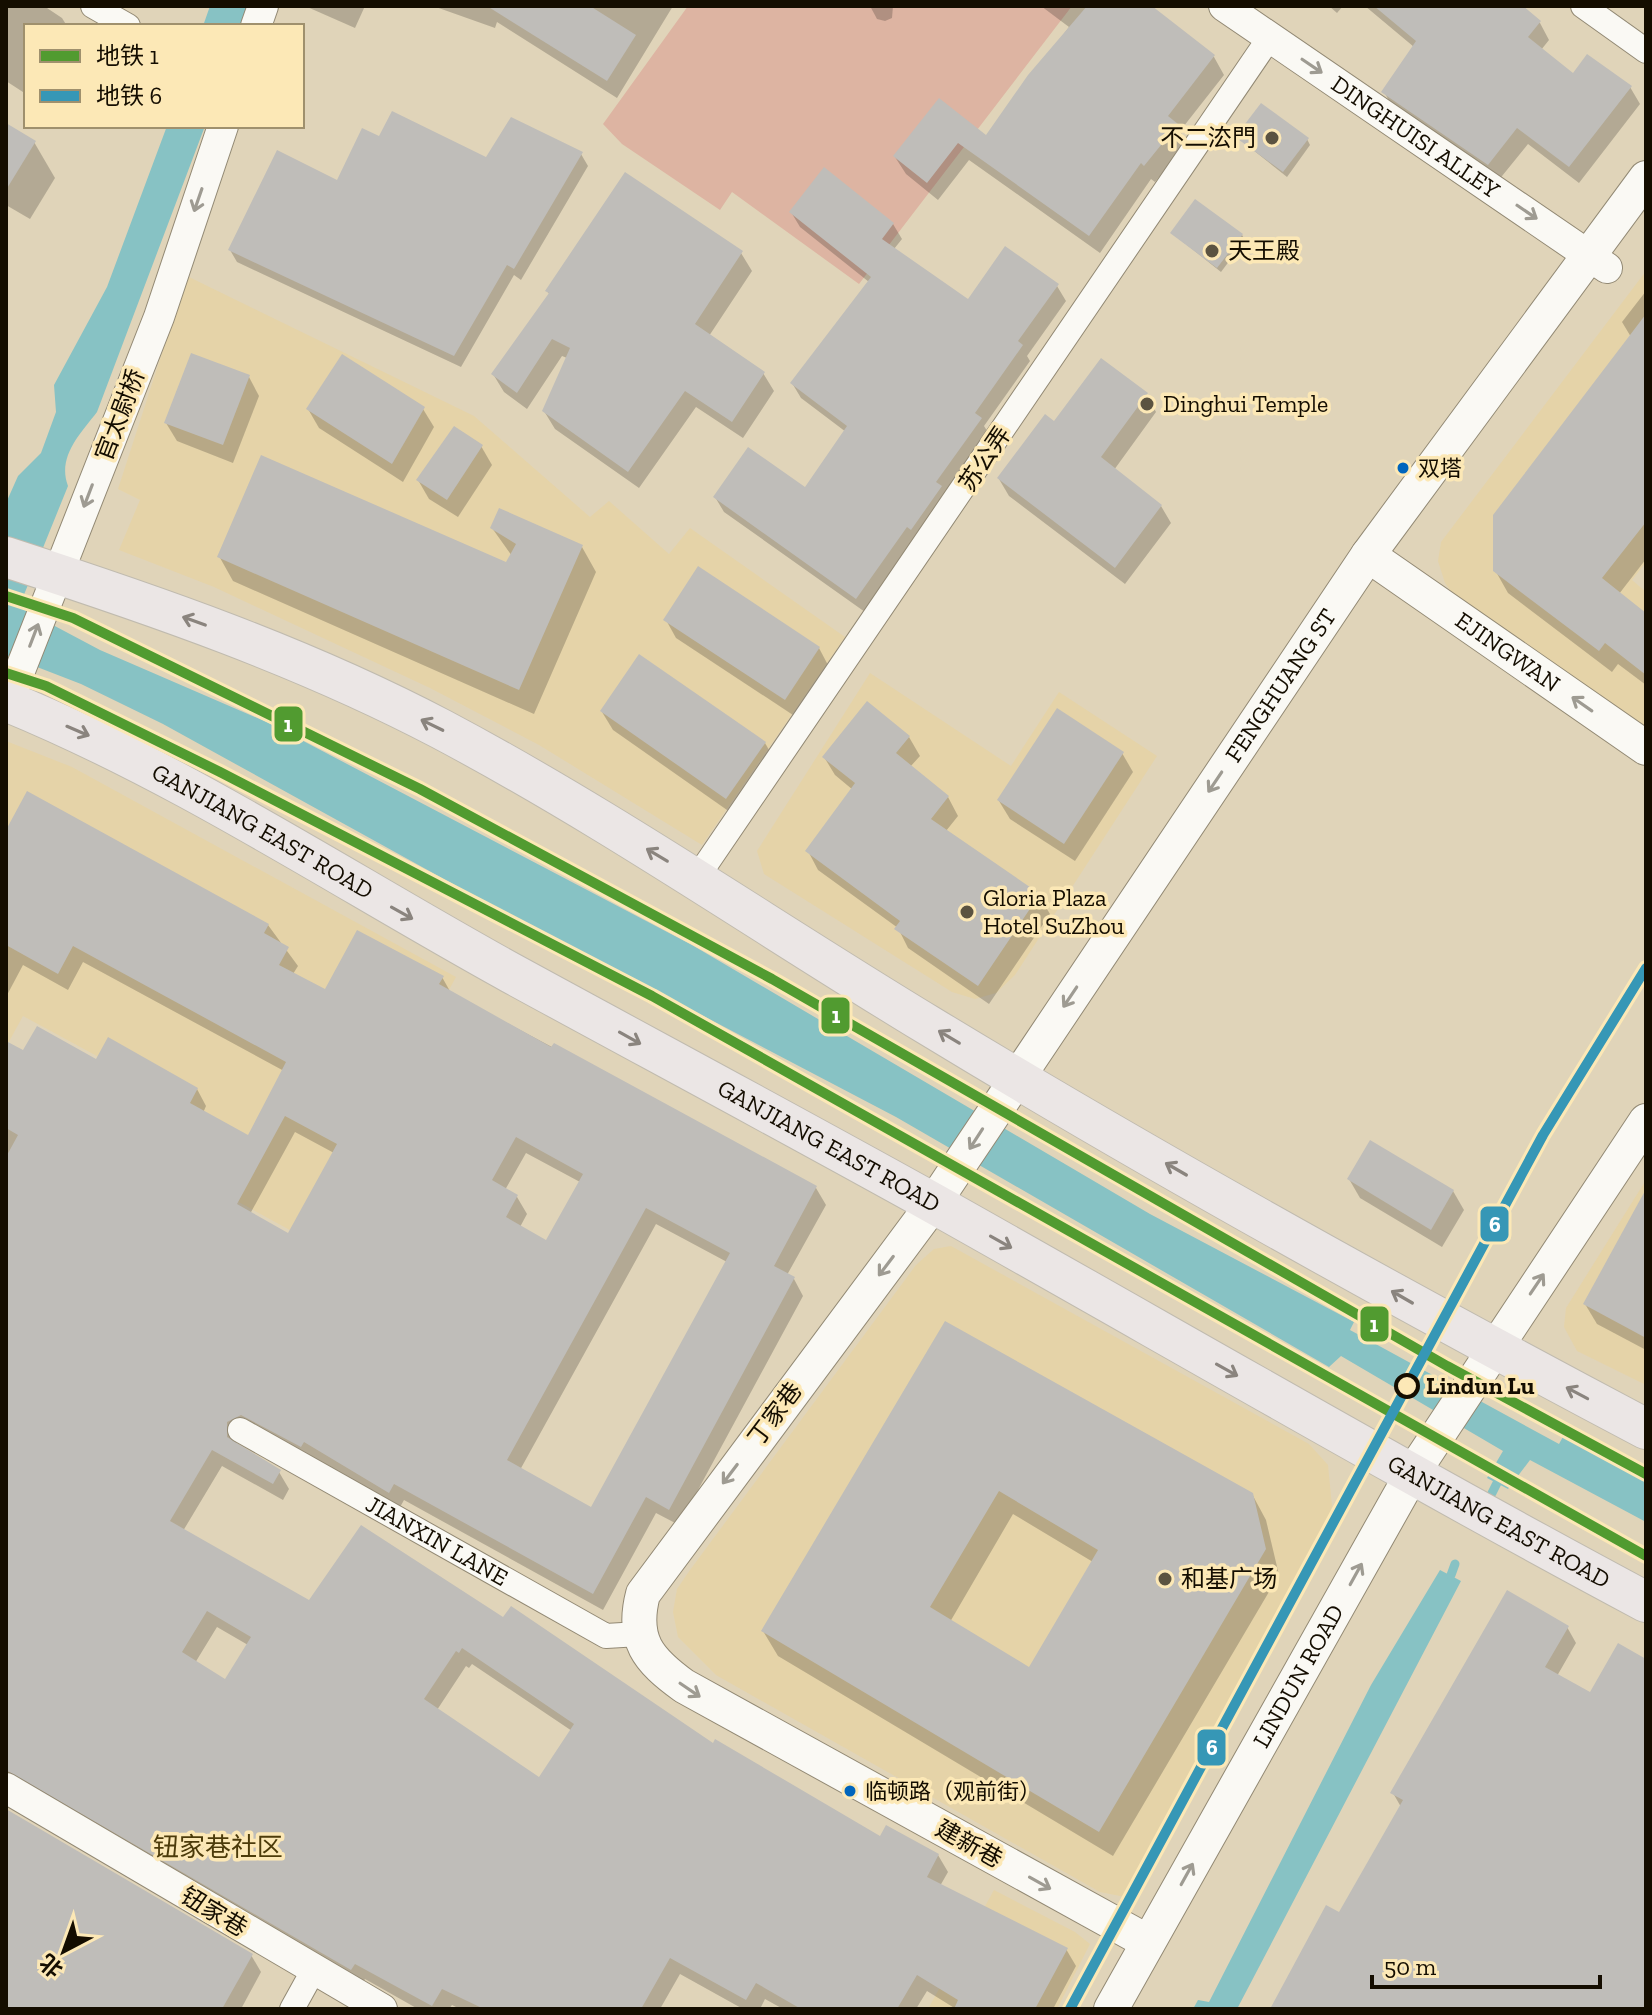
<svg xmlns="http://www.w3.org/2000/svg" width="1652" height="2015" font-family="'Zilla Slab','Noto Sans SC',serif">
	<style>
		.built { fill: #e5d3a8 }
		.green { fill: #ddb4a2 }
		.water { fill: #87c2c4 }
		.shadow { fill: #0003; fill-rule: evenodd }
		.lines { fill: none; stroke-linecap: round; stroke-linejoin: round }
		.stream { stroke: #87c2c4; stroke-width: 9 }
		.building { fill: #bfbdb9; fill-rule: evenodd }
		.minor-casing { stroke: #928974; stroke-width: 26 }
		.tertiary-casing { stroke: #928974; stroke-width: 32 }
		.secondary-casing { stroke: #928974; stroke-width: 36 }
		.primary-casing { stroke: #c0bbaf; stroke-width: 42 }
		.minor { stroke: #faf9f4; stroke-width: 24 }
		.tertiary { stroke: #faf9f4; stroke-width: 30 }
		.secondary { stroke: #faf9f4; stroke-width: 34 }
		.primary { stroke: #ebe6e5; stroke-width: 40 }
		.metro-1-casing { stroke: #fce8b6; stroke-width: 16 }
		.metro-2-casing { stroke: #fce8b6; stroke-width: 16 }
		.metro-1 { stroke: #519b30; stroke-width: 10 }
		.metro-2 { stroke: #3697b6; stroke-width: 10 }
		.oneway { stroke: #9e9b92 }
		.oneway2 { stroke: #8a847e }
		.poi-dot { fill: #5b5341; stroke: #fce8b6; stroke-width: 3 }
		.bus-dot { fill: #0065bd; stroke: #fce8b6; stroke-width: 3 }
		.stop-dot { fill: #fce8b6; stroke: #140d00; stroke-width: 4 }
		.labels { text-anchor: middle; stroke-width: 7; stroke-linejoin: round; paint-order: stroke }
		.bus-label { font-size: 22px; fill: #140d00; stroke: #fce8b6; text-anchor: start }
		.street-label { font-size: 24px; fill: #140d00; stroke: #fce8b6 }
		.poi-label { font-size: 24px; fill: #140d00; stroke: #fce8b6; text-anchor: start }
		.stop-label { font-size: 24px; font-weight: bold; fill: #140d00; stroke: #fce8b6; text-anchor: start }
		.neighbourhood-label { font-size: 26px; fill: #4c3b0a; stroke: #fce8b6 }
		.line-badge { stroke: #fce8b6; stroke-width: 3 }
		.badge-label { font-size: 22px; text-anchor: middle; font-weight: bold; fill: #fff }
	</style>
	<rect width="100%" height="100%" fill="#e0d4b9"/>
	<g class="built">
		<polygon points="1646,271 1646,562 1632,580 1646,592 1646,729 1458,601 1445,583 1438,561 1441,542"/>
		<polygon points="187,276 474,416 590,517 609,501 669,554 690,528 845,637 702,845 539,745 430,688 214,587 119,550 140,500 118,489"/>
		<polygon points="870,673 1011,766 1059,692 1157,756 1015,975 996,993 975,999 952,992 764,874 757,851"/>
		<polygon points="6,741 72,767 456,977 310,1241 211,1187 239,1133 23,1016 6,1047"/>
		<polygon points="1646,1180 1646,1385 1577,1351 1564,1327 1566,1308"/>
		<polygon points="951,1246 1309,1444 1328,1465 1332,1506 1326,1529 1136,1887 1125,1897 1100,1892 716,1675 678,1637 673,1612 677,1589 690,1570 916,1265 934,1249"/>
		<polygon points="994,1890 1075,1932 1090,1944 1057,2009 928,2009"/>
	</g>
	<polygon class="green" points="688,6 1072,6 859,284 732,192 720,210 622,144 603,124"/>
	<g class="water">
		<polygon points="210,6 248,6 241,26 203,26"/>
		<path d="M167,126H205L97,412C80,434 57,457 68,486L19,607L100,650L269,723L692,945L1150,1214L1354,1322L1350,1330L1559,1444L1564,1435L1646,1479V1522L1530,1460L1508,1489L1487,1478L1503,1451L1341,1356L1329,1367L896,1117L471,894L163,724L81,684L6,655V503L18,476L41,453L56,412L54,385L107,287Z"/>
		<polygon points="1440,1570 1461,1581 1237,2009 1193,2009 1198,2000 1209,2002 1371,1685"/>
	</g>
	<g class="shadow">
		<polygon points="6,6 44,6 62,18 67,26 26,26 26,94 6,81"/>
		<polygon points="305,6 365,6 355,28"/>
		<polygon points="433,6 673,6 617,98 497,22 495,28"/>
		<polygon points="870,6 893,6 892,18 885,21 877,19"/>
		<polygon points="1041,6 1149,6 1214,57 1224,75 1180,131 1187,143 1155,182 1151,179 1100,253 969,160 938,200 906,174 895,157 939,101 986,138 1069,27"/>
		<polygon points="1329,6 1343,6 1337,13"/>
		<polygon points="1365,6 1520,6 1540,23 1549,40 1541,50 1573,76 1630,87 1640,104 1579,183 1528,144 1498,181 1394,109 1384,92 1414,47"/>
		<polygon points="6,125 34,142 55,178 30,219 6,205"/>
		<polygon points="1238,138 1307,139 1310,145 1287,177"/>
		<polygon points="380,139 486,159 581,154 588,166 521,280 514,275 461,367 237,262 230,250 338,183"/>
		<polygon points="791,212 893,224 902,239 894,249 968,301 1057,286 1066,301 1027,356 1030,361 984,426 989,434 865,612 724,512 715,497 805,490 846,432 801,398 792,383 869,282 800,227"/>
		<polygon points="1172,233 1242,235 1245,240 1221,272"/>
		<polygon points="741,253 752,271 709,336 763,373 774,391 743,438 696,407 639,488 555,429 544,411 567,358 562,356 527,409 504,392 493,374 550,295 547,291"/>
		<polygon points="1646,291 1646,559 1619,594 1646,615 1646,685 1618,664 1612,672 1508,593 1495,570 1631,337 1622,322"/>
		<polygon points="249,377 259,396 233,463 177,441 166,423"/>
		<polygon points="1146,394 1156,412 1114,470 1161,506 1171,523 1125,584 1009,496 999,479 1054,424"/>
		<polygon points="308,409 423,409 434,427 403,482 319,428"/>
		<polygon points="481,446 492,465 458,517 429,499 418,480"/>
		<polygon points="492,528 582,547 596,572 534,714 233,581 219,556 507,565 512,556"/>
		<polygon points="666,620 819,648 829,667 796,717 676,638"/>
		<polygon points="602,712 765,743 776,762 737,817 613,730"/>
		<polygon points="909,737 920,756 910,767 948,797 958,816 946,831 1039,896 1050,914 989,1004 908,948 898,928 818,870 808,851 853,790 835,775 824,757"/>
		<polygon points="1122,753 1133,772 1075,861 1010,819 999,801"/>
		<path d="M6,827L268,925L298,966L293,974L326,992L442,977L451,993L816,1188L826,1205L787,1275L794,1279L803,1296L679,1525L656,1513L603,1610L404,1500L399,1509L236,1439V1445L279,1472L289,1489L283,1500L222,1466L183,1531L309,1603L504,1620L713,1746L881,1839L938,1855L948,1872L940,1886L1066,1949L1076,1966L1053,2009H956L927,1991L916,2009H783L765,1999L760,2009H743L680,1974L660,2009H460L452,2005L449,2009H418L365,1979L361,1986L6,1793V1043L24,1053L97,1062L197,1089L206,1106L203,1113L249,1138L284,1071L83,962L68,990L23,965L6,997ZM295,1132L334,1153L288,1236L250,1214ZM526,1153L580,1182L547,1243L520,1227L527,1214L517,1197L505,1190ZM656,1224L727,1262L592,1510L520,1470ZM217,1627L248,1645L225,1682L195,1663ZM472,1664L572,1731L540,1780L437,1710L466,1666L469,1668Z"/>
		<polygon points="1349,1179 1453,1191 1464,1210 1442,1247 1360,1198"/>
		<polygon points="1646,1191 1646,1350 1597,1324 1585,1304"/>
		<path d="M946,1323L1252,1494L1266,1520L1279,1575L1113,1856L778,1656L763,1631ZM1013,1514L1093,1562L1029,1669L950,1622Z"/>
		<polygon points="1567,1627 1576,1643 1557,1676 1590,1695 1646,1661 1646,2009 1272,2009 1339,1915 1401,1807 1393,1793"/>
		<polygon points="6,1811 251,1955 261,1972 241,2009 6,2009"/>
	</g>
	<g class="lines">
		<g class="stream">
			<polyline points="1492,1493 1497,1483"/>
			<polyline points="1451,1575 1455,1564"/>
		</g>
	</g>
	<g class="building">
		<polygon points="487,6 590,6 636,35 607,81"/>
		<polygon points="1087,6 1152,6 1215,55 1168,116 1178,124 1144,166 1141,163 1089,236 958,143 927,183 893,156 939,98 986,135 1028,75"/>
		<polygon points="1374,6 1523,6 1541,21 1528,37 1573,73 1587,54 1632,86 1569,167 1517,128 1488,165 1381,92 1416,41"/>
		<polygon points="1261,103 1309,138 1283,172 1235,137"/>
		<polygon points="392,111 486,157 511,117 583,152 514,269 507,265 454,356 228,250 277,150 337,180 362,128 379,136"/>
		<polygon points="6,123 36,141 6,190"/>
		<polygon points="824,167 894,223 882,239 968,299 1005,246 1059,284 1018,341 1023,345 975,413 982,418 936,482 942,486 911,530 907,527 856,599 713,497 748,447 805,487 847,426 790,383 871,277 789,212"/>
		<polygon points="625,172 743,251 695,324 765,372 732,422 685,391 628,472 542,411 570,348 552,339 517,393 491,374 549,293 545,291"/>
		<polygon points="1195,199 1243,234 1217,268 1170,233"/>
		<polygon points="1646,314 1646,522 1602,578 1646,613 1646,675 1605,643 1599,651 1493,571 1493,515"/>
		<polygon points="191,353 250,375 223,445 164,423"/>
		<polygon points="342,354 425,407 392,464 306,409"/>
		<polygon points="1101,358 1148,393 1101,457 1162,505 1115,568 997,478 1045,414 1054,421"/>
		<polygon points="454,426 483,445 447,500 416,480"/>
		<polygon points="261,455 506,562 516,544 490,528 499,508 583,545 519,690 217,557"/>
		<polygon points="698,566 820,647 785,700 663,620"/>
		<polygon points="639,654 766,742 726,799 600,711"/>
		<polygon points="867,701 910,736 896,753 949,796 931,819 1040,894 978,986 894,929 900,921 805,851 855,783 822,757"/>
		<polygon points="1057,708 1124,752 1064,844 997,800"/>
		<path d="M27,791L269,924L264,933L289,947L279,965L325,989L357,930L444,976L439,984L551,1047L554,1043L817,1186L774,1266L795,1277L669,1510L646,1497L593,1594L394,1484L389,1493L304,1442L301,1447L241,1415L227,1422V1437L281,1470L273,1484L212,1450L170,1521L309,1600L361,1525L503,1617L511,1606L713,1743L715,1739L880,1836L886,1825L939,1854L927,1877L1068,1948L1035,2009H954L958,2000L917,1975L897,2009H801L756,1983L746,2000L670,1958L641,2009H484L442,1989L432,2006L355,1964L351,1970L6,1770V1157L18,1135L6,1128V1041L23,1050L37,1026L96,1059L108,1037L198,1088L190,1103L248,1135L286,1062L73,946L58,974L6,945V830ZM285,1116L337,1144L288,1233L237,1204ZM516,1137L583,1174L546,1240L506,1217L518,1195L492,1180ZM646,1208L730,1253L591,1507L507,1460ZM207,1611L251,1637L225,1679L182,1652ZM462,1648L574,1724L539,1777L424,1699L456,1651L459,1653Z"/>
		<polygon points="1370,1140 1454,1190 1431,1230 1347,1179"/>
		<polygon points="1646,1189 1646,1338 1583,1304"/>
		<path d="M945,1321L1253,1493L1266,1549L1099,1832L761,1631ZM999,1491L1098,1550L1029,1667L930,1607Z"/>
		<polygon points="1507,1590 1569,1626 1545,1667 1590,1692 1618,1643 1646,1659 1646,2009 1270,2009 1326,1905 1339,1912 1403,1800 1390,1793"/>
		<polygon points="6,1809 253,1954 222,2009 6,2009"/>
	</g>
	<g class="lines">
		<defs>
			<g id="minor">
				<polyline points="93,6 128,26"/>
				<polyline points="1583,6 1646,51"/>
				<polyline points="696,879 1270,37"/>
				<path id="s1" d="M240,1430L606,1636L639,1634"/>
				<polyline points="292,2009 313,1971"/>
			</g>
			<g id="tertiary">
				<path id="s2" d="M1224,6L1607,268"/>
				<polyline points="256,26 263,6"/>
				<polyline points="8,701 159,317 223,126"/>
				<polyline points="6,1788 382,2009"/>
			</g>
			<g id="secondary">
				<path id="s3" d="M1368,555L1646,748"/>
				<path id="s4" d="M1148,1942L684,1686C648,1660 631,1640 643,1594L933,1204L1368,555L1646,178"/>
				<path id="s5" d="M1111,2009L1412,1474L1646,1121"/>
			</g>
			<g id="primary">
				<path d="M6,557C154,605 302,656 441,729C609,818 766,927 928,1025C1163,1168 1404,1301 1646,1429"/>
				<path id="s6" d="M6,701C182,773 344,881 511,973C654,1051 798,1128 940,1207C1175,1339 1408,1475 1646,1602"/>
			</g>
		</defs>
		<use href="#minor" class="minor-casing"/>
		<use href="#tertiary" class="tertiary-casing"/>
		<use href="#secondary" class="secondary-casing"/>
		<use href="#primary" class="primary-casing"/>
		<use href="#minor" class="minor"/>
		<use href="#tertiary" class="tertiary"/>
		<use href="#secondary" class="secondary"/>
		<use href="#primary" class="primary"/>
		<defs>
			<g id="metro-1">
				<polyline points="6,596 73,618 420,789 772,979 1447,1366 1646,1474"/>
				<polyline points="6,673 46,686 220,772 652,996 1646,1556"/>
			</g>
			<polyline id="metro-2" points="1070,2009 1543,1135 1646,968"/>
		</defs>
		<use href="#metro-1" class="metro-1-casing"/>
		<use href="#metro-2" class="metro-2-casing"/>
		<use href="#metro-1" class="metro-1"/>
		<use href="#metro-2" class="metro-2"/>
	</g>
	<defs><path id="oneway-shaft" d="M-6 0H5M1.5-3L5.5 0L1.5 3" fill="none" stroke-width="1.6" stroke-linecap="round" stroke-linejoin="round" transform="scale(2)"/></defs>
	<g class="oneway">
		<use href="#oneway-shaft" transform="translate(1312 66) rotate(34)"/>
		<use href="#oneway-shaft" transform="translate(198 200) rotate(109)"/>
		<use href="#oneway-shaft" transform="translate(1527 212) rotate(34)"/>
		<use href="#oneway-shaft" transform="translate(88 496) rotate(111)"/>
		<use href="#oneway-shaft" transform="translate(34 635) rotate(-69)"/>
		<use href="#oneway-shaft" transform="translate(1582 704) rotate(-145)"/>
		<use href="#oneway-shaft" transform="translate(1215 782) rotate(124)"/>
		<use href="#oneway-shaft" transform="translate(1070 997) rotate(124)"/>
		<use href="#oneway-shaft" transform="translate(976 1139) rotate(123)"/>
		<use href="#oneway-shaft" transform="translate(886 1266) rotate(127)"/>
		<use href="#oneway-shaft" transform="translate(1537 1284) rotate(-56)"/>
		<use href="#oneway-shaft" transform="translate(730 1474) rotate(127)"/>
		<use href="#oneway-shaft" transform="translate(1356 1574) rotate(-61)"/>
		<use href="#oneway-shaft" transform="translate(690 1690) rotate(34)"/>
		<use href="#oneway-shaft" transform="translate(1187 1874) rotate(-61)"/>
		<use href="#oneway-shaft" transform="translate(1040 1883) rotate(29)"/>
	</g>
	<g class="oneway2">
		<use href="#oneway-shaft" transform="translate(194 621) rotate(-160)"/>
		<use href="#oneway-shaft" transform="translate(432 725) rotate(-154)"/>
		<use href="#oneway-shaft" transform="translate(78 731) rotate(23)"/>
		<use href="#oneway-shaft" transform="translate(657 855) rotate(-149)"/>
		<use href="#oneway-shaft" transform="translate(402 913) rotate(29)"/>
		<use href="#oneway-shaft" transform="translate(949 1037) rotate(-149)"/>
		<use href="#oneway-shaft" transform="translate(630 1038) rotate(29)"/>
		<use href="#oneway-shaft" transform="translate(1176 1169) rotate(-150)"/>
		<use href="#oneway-shaft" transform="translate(1001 1242) rotate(29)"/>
		<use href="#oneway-shaft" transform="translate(1402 1297) rotate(-150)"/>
		<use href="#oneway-shaft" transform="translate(1227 1370) rotate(29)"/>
		<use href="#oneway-shaft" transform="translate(1577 1393) rotate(-152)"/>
	</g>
	<g class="poi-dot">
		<circle cx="1272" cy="138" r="8"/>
		<circle cx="1212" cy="251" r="8"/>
		<circle cx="1147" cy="404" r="8"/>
		<circle cx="967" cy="912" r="8"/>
		<circle cx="1165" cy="1579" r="8"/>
	</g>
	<g class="bus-dot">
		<circle cx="1403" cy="468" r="7"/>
		<circle cx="850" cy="1791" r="7"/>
	</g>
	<circle class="stop-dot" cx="1407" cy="1386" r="11"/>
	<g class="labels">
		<g class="bus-label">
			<text x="1418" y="476">双塔</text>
			<text x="865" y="1799">临顿路（观前街）</text>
		</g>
		<g class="street-label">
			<text dy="8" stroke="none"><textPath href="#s2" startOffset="232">DINGHUISI ALLEY</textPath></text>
			<text transform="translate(120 415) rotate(-69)" y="8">官太尉桥</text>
			<text transform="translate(985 459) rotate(-56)" y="8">苏公弄</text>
			<text dy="8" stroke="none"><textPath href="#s3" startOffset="170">EJINGWAN</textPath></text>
			<text dy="8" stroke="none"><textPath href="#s4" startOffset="1750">FENGHUANG ST</textPath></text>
			<text dy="8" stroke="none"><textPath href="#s6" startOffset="288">GANJIANG EAST ROAD</textPath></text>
			<text dy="8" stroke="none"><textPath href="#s6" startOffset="936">GANJIANG EAST ROAD</textPath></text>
			<text transform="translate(775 1414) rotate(-53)" y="8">丁家巷</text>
			<text dy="8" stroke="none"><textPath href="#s6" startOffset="1704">GANJIANG EAST ROAD</textPath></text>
			<text dy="8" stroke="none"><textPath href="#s1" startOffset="226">JIANXIN LANE</textPath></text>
			<text dy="8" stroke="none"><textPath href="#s5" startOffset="382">LINDUN ROAD</textPath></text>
			<text transform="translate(969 1844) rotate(29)" y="8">建新巷</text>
			<text transform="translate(214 1912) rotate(31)" y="8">钮家巷</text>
		</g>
		<g class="poi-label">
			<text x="1256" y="146" text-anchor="end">不二㳒門</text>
			<text x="1228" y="259">天王殿</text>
			<text x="1163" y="412">Dinghui Temple</text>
			<text x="983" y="906">Gloria Plaza<tspan x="983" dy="28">Hotel SuZhou</tspan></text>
			<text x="1181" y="1587">和基广场</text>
		</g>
		<g class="stop-label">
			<text x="1426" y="1394">Lindun Lu</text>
		</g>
		<g class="neighbourhood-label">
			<text x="218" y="1856">钮家巷社区</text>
		</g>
	</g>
	<g class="line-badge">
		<rect x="273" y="705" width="31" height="38" rx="8" fill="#519b30"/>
		<rect x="820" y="996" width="31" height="39" rx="8" fill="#519b30"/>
		<rect x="1479" y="1205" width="31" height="38" rx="8" fill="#3697b6"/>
		<rect x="1359" y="1305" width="31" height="38" rx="8" fill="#519b30"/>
		<rect x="1196" y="1728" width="31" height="39" rx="8" fill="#3697b6"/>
	</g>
	<g class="badge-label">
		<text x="288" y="732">1</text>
		<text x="836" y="1023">1</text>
		<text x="1495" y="1232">6</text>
		<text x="1374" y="1332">1</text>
		<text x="1212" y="1755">6</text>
	</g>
	<rect width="1652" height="2015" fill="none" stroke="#140d00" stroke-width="16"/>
	<rect x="24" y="24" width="280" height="104" fill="#fce8b6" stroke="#9f906d" stroke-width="2"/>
	<rect x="40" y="50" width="40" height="12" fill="#519b30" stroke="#9f906d" stroke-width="2"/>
	<text x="96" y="64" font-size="24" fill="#140d00">地铁 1</text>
	<rect x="40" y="90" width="40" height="12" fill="#3697b6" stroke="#9f906d" stroke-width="2"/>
	<text x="96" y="104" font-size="24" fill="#140d00">地铁 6</text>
	<g transform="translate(64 1951) rotate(221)" stroke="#fce8b6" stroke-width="6" paint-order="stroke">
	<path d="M0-6L14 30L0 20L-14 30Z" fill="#140d00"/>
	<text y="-12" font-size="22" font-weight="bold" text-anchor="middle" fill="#140d00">北</text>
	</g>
	<path d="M1372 1975v12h228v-12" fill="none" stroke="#140d00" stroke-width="4"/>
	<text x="1384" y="1975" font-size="24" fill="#140d00" stroke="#fce8b6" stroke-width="6" paint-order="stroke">50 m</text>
</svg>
